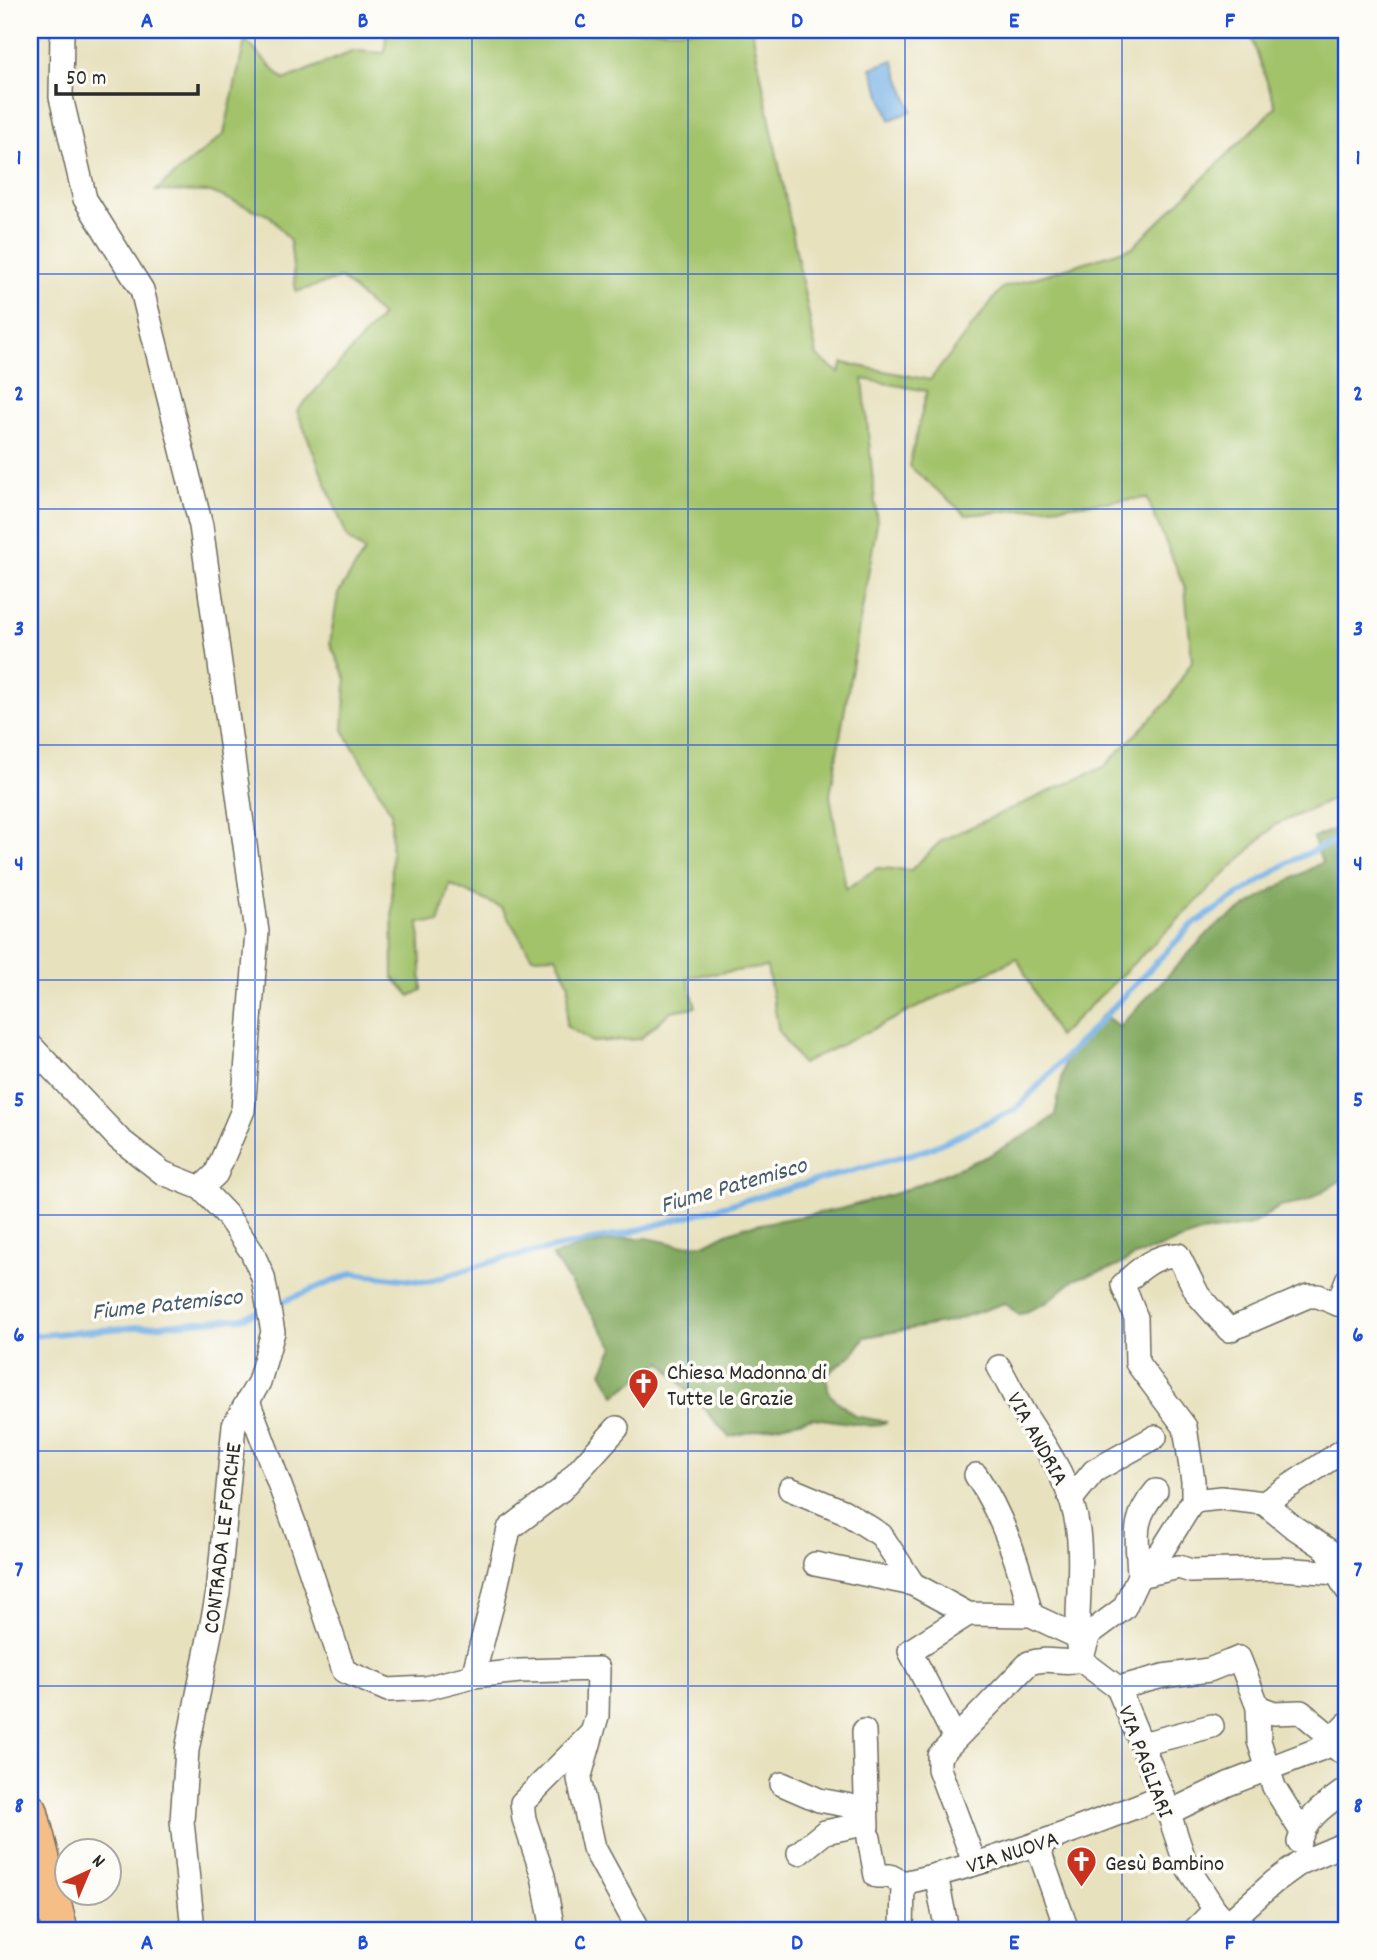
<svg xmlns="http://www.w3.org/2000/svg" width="1377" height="1960" font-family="Dekko,sans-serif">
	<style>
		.green { fill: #a3c36b; stroke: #67774b; stroke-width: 2; fill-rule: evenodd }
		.forest { fill: #82a95f; stroke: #566a45; stroke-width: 2 }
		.water { fill: #74b0e6; stroke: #506e88; stroke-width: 2 }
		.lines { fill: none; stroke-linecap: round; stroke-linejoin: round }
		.stream { stroke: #74b0e6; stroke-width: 6 }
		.street-casing { stroke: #6d6b5e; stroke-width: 26 }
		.primary-casing { stroke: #6d6b5e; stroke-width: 38 }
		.street { stroke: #fff; stroke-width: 23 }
		.primary { stroke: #f6be87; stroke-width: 35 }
		.grid { fill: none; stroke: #1d4ed8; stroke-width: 2; stroke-opacity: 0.55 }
		.labels { text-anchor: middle; stroke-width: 7; stroke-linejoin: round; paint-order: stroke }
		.poi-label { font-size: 23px; fill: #2b2b2b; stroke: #fdfcf7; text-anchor: start }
		.street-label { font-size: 23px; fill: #2b2b2b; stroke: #fdfcf7 }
		.water-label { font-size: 24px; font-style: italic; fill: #455a6c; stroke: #fdfcf7 }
		.neatline { fill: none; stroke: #1d4ed8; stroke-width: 2.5 }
		.grid-label { font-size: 23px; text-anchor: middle; font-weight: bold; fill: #1d4ed8 }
	</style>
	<rect width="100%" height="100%" fill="#fdfcf7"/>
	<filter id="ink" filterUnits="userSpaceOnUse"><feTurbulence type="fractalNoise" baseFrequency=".0143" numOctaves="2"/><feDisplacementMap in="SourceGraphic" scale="14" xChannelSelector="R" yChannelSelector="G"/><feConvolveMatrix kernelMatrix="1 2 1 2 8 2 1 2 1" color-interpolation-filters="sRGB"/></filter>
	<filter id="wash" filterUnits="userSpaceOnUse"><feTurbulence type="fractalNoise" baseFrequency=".00686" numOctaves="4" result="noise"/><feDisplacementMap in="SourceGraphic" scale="28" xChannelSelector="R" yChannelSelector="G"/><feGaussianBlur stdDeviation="1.57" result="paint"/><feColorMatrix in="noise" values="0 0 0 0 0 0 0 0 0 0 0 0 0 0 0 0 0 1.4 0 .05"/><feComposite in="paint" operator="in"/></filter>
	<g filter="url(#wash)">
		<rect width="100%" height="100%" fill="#e7e1be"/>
		<path class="green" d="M386,30H752L817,356L839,373L843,363L930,380L1002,288L1133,247L1276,107L1250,34L1257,30H1347V793L1275,825L1058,1037L1017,958L802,1064L779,1032L767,967L687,977L696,1007L671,1011L640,1039L592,1042L566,1026L569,984L556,956L532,957L502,908L450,884L439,923L419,922L422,990L410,996L393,977L391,812L343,730L346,679L330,643L338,594L365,551L348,539L297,411L382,316L341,278L296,292L290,241L270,216L211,192L155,191L224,134L245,40L284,80L354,51L385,53ZM863,379L927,391L909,466L966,515L1147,498L1185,588L1192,661L1168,701L1104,767L942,840L911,870L877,868L846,889L830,795L877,523Z"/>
		<polygon class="forest" points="1347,824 1347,1177 1306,1201 1281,1206 1251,1225 1201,1233 1135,1256 1116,1267 1075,1279 1046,1303 1019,1315 1005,1303 949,1322 865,1337 853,1354 826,1375 829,1394 855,1416 887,1422 873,1426 813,1418 729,1437 662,1362 615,1395 602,1372 614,1347 552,1256 582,1246 628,1238 647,1238 680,1245 706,1244 727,1233 744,1227 840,1209 897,1193 986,1157 1042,1126 1055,1115 1065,1061 1103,1014 1119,1027 1213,928 1272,890 1322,862 1313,838"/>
		<polygon class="water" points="893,60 912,111 890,120 871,68"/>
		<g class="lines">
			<polyline class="stream" points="30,1336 243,1318 353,1273 427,1282 501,1259 624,1234 929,1149 1016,1109 1192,925 1289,862 1347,835"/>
		</g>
	</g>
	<g filter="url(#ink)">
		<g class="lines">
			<defs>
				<g id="street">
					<polyline points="62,30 61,97 85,199 142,290 201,526 257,932 243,1110 216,1174 201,1188"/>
					<polyline points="30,1045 119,1139 163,1173 201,1188 226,1214 252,1252 263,1277 273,1332 259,1382 234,1425 218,1593 187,1750 182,1821 193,1930"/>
					<polyline points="1338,1304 1347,1280"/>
					<path d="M999,1367C1008,1383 1016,1400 1025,1415C1049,1452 1073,1487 1078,1531C1084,1575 1073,1617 1081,1660L1118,1688L1163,1796L1186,1865L1215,1910L1234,1930"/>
					<polyline points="248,1401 300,1539 344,1671 388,1690 426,1688 473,1676 520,1671 598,1669 597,1716 579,1779 594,1848 639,1930"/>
					<path d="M976,1475C1003,1516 1020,1567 1031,1615"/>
					<polyline points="790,1489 843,1511 881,1535 913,1584 968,1614 1031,1615 1076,1636"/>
					<path d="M1156,1491C1130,1521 1138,1539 1139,1576L1179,1567L1191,1571L1282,1569L1337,1573"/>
					<polyline points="1072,1498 1094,1471 1155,1437"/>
					<polyline points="1193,1501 1221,1498 1264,1503 1347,1448"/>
					<polyline points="1264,1503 1292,1526 1328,1550 1337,1573 1347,1590"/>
					<polyline points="815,1564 913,1584"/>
					<polyline points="1232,1661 1239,1658 1258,1707 1274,1713 1301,1712 1325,1732 1333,1744"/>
					<polyline points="473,1676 493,1601 509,1529 561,1490 617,1428"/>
					<polyline points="1118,1688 1163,1676 1209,1670 1229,1662"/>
					<polyline points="1258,1707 1259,1741 1274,1787 1302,1832"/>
					<polyline points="864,1731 867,1827"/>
					<polyline points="955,1738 910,1651 968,1614"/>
					<polyline points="1142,1744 1212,1726"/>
					<polyline points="1333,1744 1335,1736 1347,1724"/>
					<polyline points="782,1784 819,1800 851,1806 865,1818 854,1826 825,1832 799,1853"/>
					<polyline points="1168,1813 1228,1784 1333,1744 1340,1751 1347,1751"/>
					<polyline points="869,1838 876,1876 890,1876 903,1883"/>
					<path d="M1299,1842C1306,1816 1327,1804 1347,1789"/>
					<polyline points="1037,1845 1067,1930"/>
					<path d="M974,1862L939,1769V1756L1029,1663C1051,1656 1061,1665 1081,1660L1089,1634L1124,1608L1139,1576L1163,1549L1193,1501V1481L1185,1427L1137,1363L1136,1318L1123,1285C1138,1270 1156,1254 1178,1255L1198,1295L1229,1330L1308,1296H1318L1338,1304"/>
					<polyline points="936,1875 947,1930"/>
					<polyline points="1228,1923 1274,1882 1300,1863 1347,1843"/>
					<polyline points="553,1930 543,1876 524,1819 522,1803 591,1734"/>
					<path d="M902,1930L903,1883C993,1863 1078,1829 1163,1796"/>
					<polyline points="1195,1930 1215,1910"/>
				</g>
				<polyline id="primary" points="30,1811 60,1930"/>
			</defs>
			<use href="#street" class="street-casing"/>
			<use href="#primary" class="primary-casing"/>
			<use href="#street" class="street"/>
			<use href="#primary" class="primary"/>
		</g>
	</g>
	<path class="grid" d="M255,30V1930M472,30V1930M688,30V1930M905,30V1930M1122,30V1930M30,274H1347M30,509H1347M30,745H1347M30,980H1347M30,1215H1347M30,1451H1347M30,1686H1347"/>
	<defs>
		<symbol id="church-pin" viewBox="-11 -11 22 30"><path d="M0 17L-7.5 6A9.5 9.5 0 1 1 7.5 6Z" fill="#c8321e" stroke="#fdfcf7"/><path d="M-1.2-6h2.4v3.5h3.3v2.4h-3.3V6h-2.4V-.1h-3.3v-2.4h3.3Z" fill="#fff"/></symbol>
	</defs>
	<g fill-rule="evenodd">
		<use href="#church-pin" x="626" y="1366" width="35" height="47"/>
		<use href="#church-pin" x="1064" y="1844" width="35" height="47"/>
	</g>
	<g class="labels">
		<g class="poi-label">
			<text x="667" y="1379">Chiesa Madonna di<tspan x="667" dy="26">Tutte le Grazie</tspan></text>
			<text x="1105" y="1870">Gesù Bambino</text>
		</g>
		<g class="street-label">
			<text transform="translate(1039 1438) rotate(61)" y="8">VIA ANDRIA</text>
			<text transform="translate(221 1538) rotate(-83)" y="8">CONTRADA LE FORCHE</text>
			<text transform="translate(1147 1761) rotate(69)" y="8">VIA PAGLIARI</text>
			<text transform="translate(1012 1851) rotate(-18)" y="8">VIA NUOVA</text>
		</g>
		<g class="water-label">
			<text transform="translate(733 1184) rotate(-16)" y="8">Fiume Patemisco</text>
			<text transform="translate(167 1303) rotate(-6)" y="8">Fiume Patemisco</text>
		</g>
	</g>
	<rect width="1377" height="1960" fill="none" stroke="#fdfcf7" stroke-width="77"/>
	<g transform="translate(88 1872) rotate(44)"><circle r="33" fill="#fdfcf7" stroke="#a9a8a5" stroke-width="2"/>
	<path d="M0-5L12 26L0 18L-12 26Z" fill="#c8321e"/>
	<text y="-10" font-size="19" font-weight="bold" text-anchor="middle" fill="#2b2b2b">N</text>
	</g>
	<path d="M56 84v10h142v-10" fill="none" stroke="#2b2b2b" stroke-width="3.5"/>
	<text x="66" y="84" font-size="21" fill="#2b2b2b" stroke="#fdfcf7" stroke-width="5" paint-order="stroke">50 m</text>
	<rect x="38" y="38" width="1300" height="1884" class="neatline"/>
	<g class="grid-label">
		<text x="147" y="27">A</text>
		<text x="363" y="27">B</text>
		<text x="580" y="27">C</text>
		<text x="797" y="27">D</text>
		<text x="1014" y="27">E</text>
		<text x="1230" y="27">F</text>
		<text x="19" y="164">1</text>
		<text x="1358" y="164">1</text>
		<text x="19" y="400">2</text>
		<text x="1358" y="400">2</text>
		<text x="19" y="635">3</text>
		<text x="1358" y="635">3</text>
		<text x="19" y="870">4</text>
		<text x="1358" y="870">4</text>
		<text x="19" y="1106">5</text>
		<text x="1358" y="1106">5</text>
		<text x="19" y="1341">6</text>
		<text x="1358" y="1341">6</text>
		<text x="19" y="1576">7</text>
		<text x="1358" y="1576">7</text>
		<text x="19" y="1812">8</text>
		<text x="1358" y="1812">8</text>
		<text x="147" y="1949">A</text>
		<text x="363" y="1949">B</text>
		<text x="580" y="1949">C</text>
		<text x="797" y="1949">D</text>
		<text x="1014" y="1949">E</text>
		<text x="1230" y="1949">F</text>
	</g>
</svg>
